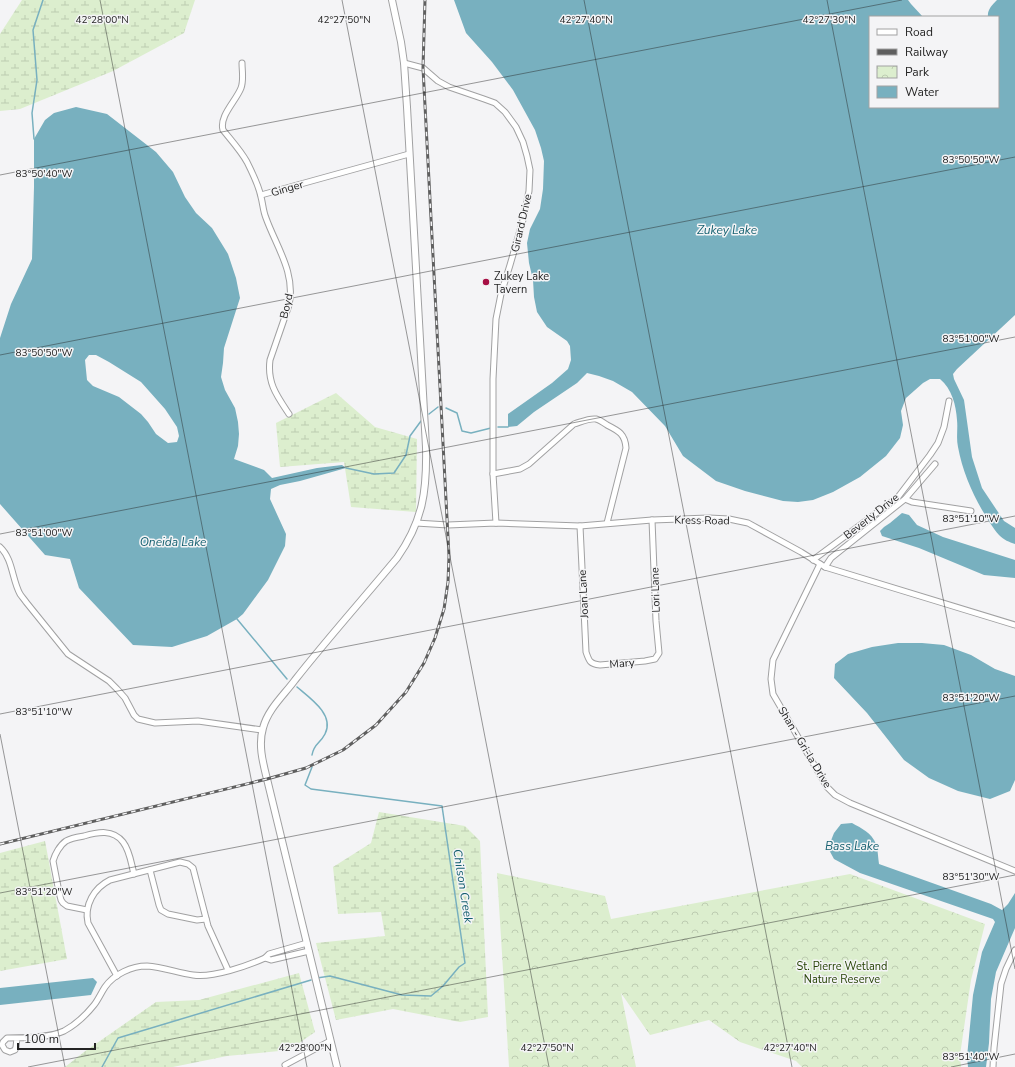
<svg xmlns="http://www.w3.org/2000/svg" width="1015" height="1067" font-family="'Nunito Sans',sans-serif">
	<style>
		.wetland { fill: url(#wetland-marsh) }
		.park { fill: url(#park-crowns) }
		.water { fill: #78b0bf; fill-rule: evenodd }
		.lines { fill: none; stroke-linecap: round; stroke-linejoin: round }
		.stream { stroke: #78b0bf; stroke-width: 1.5 }
		.minor-casing { stroke: #a1a1a2; stroke-width: 7 }
		.major-casing { stroke: #a1a1a2; stroke-width: 8 }
		.minor { stroke: #fff; stroke-width: 5 }
		.major { stroke: #fff; stroke-width: 6 }
		.rail-casing { stroke: #5f5f5f; stroke-width: 3 }
		.rail { stroke: #f4f4f6; stroke-width: 1.5; stroke-dasharray: 4.5; stroke-linecap: butt }
		.ticks { fill: none; stroke: #242424; stroke-width: 1; stroke-opacity: 0.45 }
		.poi-dot { fill: #a60f44; stroke: #f4f4f6; stroke-width: 1.5 }
		.labels { text-anchor: middle; stroke-width: 3; stroke-linejoin: round; paint-order: stroke }
		.street-label { font-size: 11px; fill: #242424; stroke: #f4f4f6 }
		.poi-label { font-size: 11px; fill: #242424; stroke: #f4f4f6; text-anchor: start }
		.park-label { font-size: 11px; fill: #284507; stroke: #f4f4f6 }
		.water-label { font-size: 12px; font-style: italic; fill: #166171; stroke: #f4f4f6 }
		.ticks-label { font-size: 10px; text-anchor: middle; fill: #242424; stroke: #f4f4f6; stroke-width: 3; stroke-linejoin: round; paint-order: stroke }
	</style>
	<defs>
		<pattern id="wetland-marsh" width="20" height="14" patternUnits="userSpaceOnUse"><rect width="20" height="14" fill="#dceece"/><path d="M1 5h8M5 5V1M11 12h8M15 12V8" fill="none" stroke="#bdccb1"/></pattern>
		<pattern id="park-crowns" width="20" height="18" patternUnits="userSpaceOnUse"><rect width="20" height="18" fill="#dceece"/><path d="M2 6a3 3 0 1 1 6 0M12 15a3 3 0 1 1 6 0" fill="none" stroke="#bdccb1"/></pattern>
	</defs>
	<rect width="100%" height="100%" fill="#f4f4f6"/>
	<g class="wetland">
		<polygon points="22,0 195,0 184,33 113,71 20,109 0,111 0,34"/>
		<polygon points="336,393 375,427 417,439 416,512 351,507 344,462 280,467 276,423"/>
		<polygon points="379,812 465,826 480,841 488,1017 460,1022 393,1009 336,1020 316,943 385,936 381,912 338,914 333,867 371,843"/>
		<polygon points="45,841 67,959 0,971 0,853"/>
		<polygon points="299,973 315,1032 289,1050 227,1056 173,1067 65,1067 84,1052 156,1002 199,1000"/>
	</g>
	<polygon class="park" points="497,873 605,896 611,919 850,874 985,924 971,980 960,1055 961,1067 802,1067 796,1061 740,1042 709,1020 650,1035 621,993 636,1067 509,1067"/>
	<g class="water">
		<path d="M454,0H908L911,4L923,17H870V107H998V17H988C987,10 992,5 997,0H1015V315L957,369L953,374L954,379L964,400L972,457L982,488L1004,521L1015,528V544C1009,542 1004,540 999,535C996,532 993,527 990,523C975,500 963,474 958,447C956,438 958,429 957,420C956,405 952,389 940,379H930L923,383L906,398L901,411L903,425L900,438L886,456L860,477L833,492L813,500L798,502L783,501L745,491L716,481L683,456L665,426L632,392L613,381L599,376L587,373L577,383L534,412L517,426L508,427V414L552,383L568,369L571,360L570,346L567,341L547,327L537,312L534,297L533,280L529,263L527,243L530,229L540,209L543,189L544,161L541,148L535,130L513,90L492,62L466,33Z"/>
		<path d="M76,107L107,114L156,152L173,172L185,197L196,213L212,228L228,254L236,278L240,298L224,348L223,363L221,377L225,390L235,408L238,422L239,434L238,446L234,459L264,470L272,478L317,468L342,465L346,468L300,481L280,485L271,489L270,499L286,534L285,546L268,580L243,614L237,619L207,636L172,647L133,645L79,588L70,559L45,555L0,504V338L11,304L32,259L34,187V139L45,120L54,113ZM89,355H96L109,362L141,382L165,409L177,427L179,436L177,442L168,443L156,434L148,422L141,414L119,397L93,386L87,380L85,360Z"/>
		<polygon points="902,513 909,515 917,525 943,537 1015,560 1015,578 984,575 919,548 882,536 880,531 884,527 890,523"/>
		<polygon points="898,643 922,643 944,645 971,655 995,669 1015,676 1015,780 1010,791 990,799 958,791 929,778 904,760 867,713 834,678 835,664 848,654 872,647"/>
		<path d="M852,823C861,828 872,833 876,844C878,850 878,858 879,864L991,904L1002,910L1008,904L1015,893V928L996,972L991,999L989,1043L986,1067H968L967,1057L973,995L982,952L995,922L993,919L860,873L834,859L828,848L834,833L841,824Z"/>
		<polygon points="93,978 97,982 91,995 0,1005 0,988"/>
	</g>
	<g class="lines">
		<g class="stream">
			<polyline points="34,139 32,113 37,80 33,30 43,0"/>
			<polyline points="446,408 457,413 462,431 471,433 491,428"/>
			<polyline points="429,414 438,407"/>
			<polyline points="498,427 508,427"/>
			<polyline points="346,468 374,474 394,473 406,455 410,436 421,421"/>
			<polyline points="237,619 287,679"/>
			<path d="M297,687C310,698 335,715 325,734C320,744 314,743 312,755"/>
			<polyline points="312,767 305,785 311,789 442,806 465,963 459,967 443,986 431,996 402,995 330,976 317,978"/>
			<polyline points="102,1067 118,1038 311,980"/>
		</g>
		<defs>
			<g id="minor">
				<path d="M242,63C242,71 244,80 241,88C236,101 219,116 223,130C231,140 241,151 247,162C252,172 259,186 261,197C263,204 263,211 266,218C276,246 296,273 289,305L270,360C267,383 277,396 289,414"/>
				<polyline points="404,63 423,68 438,81 449,87 484,99 495,103 505,112 516,127 523,142 527,156 530,170 529,191 523,220 510,265 501,294 496,319 493,379 493,474 496,523"/>
				<polyline points="261,195 409,154"/>
				<path d="M493,474L520,469L529,464L574,424C581,422 589,418 596,419C600,420 604,423 607,425C619,431 625,434 626,448L607,523"/>
				<polyline points="905,499 912,502 971,511"/>
				<polyline points="416,523 448,525 496,523 580,526 652,520 709,518 729,519 748,523 801,552 825,567 1015,625"/>
				<path d="M580,526L586,652C589,661 590,664 600,665L645,661L655,659L659,653L656,621L652,520"/>
				<path d="M0,547C13,559 12,580 20,594C22,597 24,599 26,602L68,654L109,681L117,689L125,698L134,715L138,719L155,723L198,721L262,730"/>
				<polyline points="813,560 898,497 930,455 938,443 944,427 949,401"/>
				<polyline points="820,564 773,660 771,679 773,694 827,787 835,795 850,803 1015,871"/>
				<polyline points="825,567 831,558 905,499 935,464"/>
				<polyline points="150,870 159,905 161,910 168,914 197,920 206,919"/>
				<path d="M87,910L67,906L63,903L61,900L59,892L53,861C55,854 60,845 66,841C71,838 78,837 84,836C98,832 113,829 123,842C130,851 131,863 134,874"/>
				<polyline points="307,943 269,954 265,958 271,960 309,951"/>
				<path d="M117,976L88,923C84,905 94,888 110,880L180,862L188,864L193,868L208,926L228,970"/>
				<path d="M17,1038L16,1047L15,1050L10,1052L5,1050L2,1045L3,1042L7,1038C23,1038 49,1038 64,1031C75,1025 86,1015 94,1005C98,1000 101,993 105,987C114,974 132,966 147,966C163,967 178,973 193,975C213,978 247,966 265,958"/>
				<polyline points="285,1065 330,1041"/>
				<polyline points="993,1067 994,1048 1001,984 1006,969 1015,950"/>
			</g>
			<path id="major" d="M337,1067L267,779C263,763 258,745 263,728C268,709 284,695 295,680C328,638 363,599 397,558C423,521 427,491 426,447L407,107L404,63L401,42L392,0"/>
		</defs>
		<use href="#minor" class="minor-casing"/>
		<use href="#major" class="major-casing"/>
		<use href="#minor" class="minor"/>
		<use href="#major" class="major"/>
		<defs>
			<polyline id="rail" points="0,844 267,779 306,768 343,750 376,725 406,692 424,663 435,638 444,609 448,582 449,556 423,68 425,0"/>
		</defs>
		<use href="#rail" class="rail-casing"/>
		<use href="#rail" class="rail"/>
	</g>
	<path class="ticks" d="M100,0L307,1067M342,0L549,1067M584,0L792,1067M827,0L1015,969M0,175L902,0M0,355L1015,157M0,534L1015,337M0,714L1015,516M0,734L65,1067M0,893L1015,696M28,1067L1015,875M951,1067L1015,1054"/>
	<circle class="poi-dot" cx="486" cy="282" r="4"/>
	<g class="labels">
		<g class="street-label">
			<text transform="translate(287 188) rotate(-16)" y="4">Ginger</text>
			<text transform="translate(521 223) rotate(-77)" y="4">Girard Drive</text>
			<text transform="translate(286 306) rotate(-77)" y="4">Boyd</text>
			<text transform="translate(871 516) rotate(-38)" y="4">Beverly Drive</text>
			<text transform="translate(702 520) rotate(1)" y="4">Kress Road</text>
			<text transform="translate(655 590) rotate(-92)" y="4">Lori Lane</text>
			<text transform="translate(583 594) rotate(-93)" y="4">Joan Lane</text>
			<text transform="translate(622 663) rotate(-5)" y="4">Mary</text>
			<text transform="translate(805 747) rotate(59)" y="4">Shan - Gri-la Drive</text>
		</g>
		<g class="poi-label">
			<text x="494" y="280">Zukey Lake<tspan x="494" dy="13">Tavern</tspan></text>
		</g>
		<g class="park-label">
			<text x="842" y="970">St. Pierre Wetland<tspan x="842" dy="13">Nature Reserve</tspan></text>
		</g>
		<g class="water-label">
			<text x="727" y="234">Zukey Lake</text>
			<text x="173" y="546">Oneida Lake</text>
			<text x="852" y="850">Bass Lake</text>
			<text transform="translate(463 886) rotate(81)" y="4">Chilson Creek</text>
		</g>
	</g>
	<g class="ticks-label">
		<text x="586" y="23">42°27'40"N</text>
		<text x="829" y="23">42°27'30"N</text>
		<text x="102" y="23">42°28'00"N</text>
		<text x="344" y="23">42°27'50"N</text>
		<text x="971" y="163">83°50'50"W</text>
		<text x="44" y="177">83°50'40"W</text>
		<text x="971" y="342">83°51'00"W</text>
		<text x="44" y="356">83°50'50"W</text>
		<text x="971" y="522">83°51'10"W</text>
		<text x="44" y="536">83°51'00"W</text>
		<text x="971" y="701">83°51'20"W</text>
		<text x="44" y="715">83°51'10"W</text>
		<text x="971" y="880">83°51'30"W</text>
		<text x="44" y="895">83°51'20"W</text>
		<text x="305" y="1051">42°28'00"N</text>
		<text x="547" y="1051">42°27'50"N</text>
		<text x="790" y="1051">42°27'40"N</text>
		<text x="971" y="1060">83°51'40"W</text>
	</g>
	<rect x="869" y="16" width="130" height="92" fill="#f4f4f6" stroke="#a1a1a2"/>
	<rect x="877" y="29" width="20" height="6" fill="#ffffff" stroke="#a1a1a2"/>
	<text x="905" y="36" font-size="12" fill="#242424">Road</text>
	<rect x="877" y="49" width="20" height="6" fill="#5f5f5f" stroke="#a1a1a2"/>
	<text x="905" y="56" font-size="12" fill="#242424">Railway</text>
	<rect x="877" y="66" width="20" height="12" fill="url(#park-crowns)" stroke="#a1a1a2"/>
	<text x="905" y="76" font-size="12" fill="#242424">Park</text>
	<rect x="877" y="86" width="20" height="12" fill="#78b0bf" stroke="#a1a1a2"/>
	<text x="905" y="96" font-size="12" fill="#242424">Water</text>
	<path d="M18 1043v6h77v-6" fill="none" stroke="#242424" stroke-width="2"/>
	<text x="24" y="1043" font-size="12" fill="#242424" stroke="#f4f4f6" stroke-width="3" paint-order="stroke">100 m</text>
</svg>
